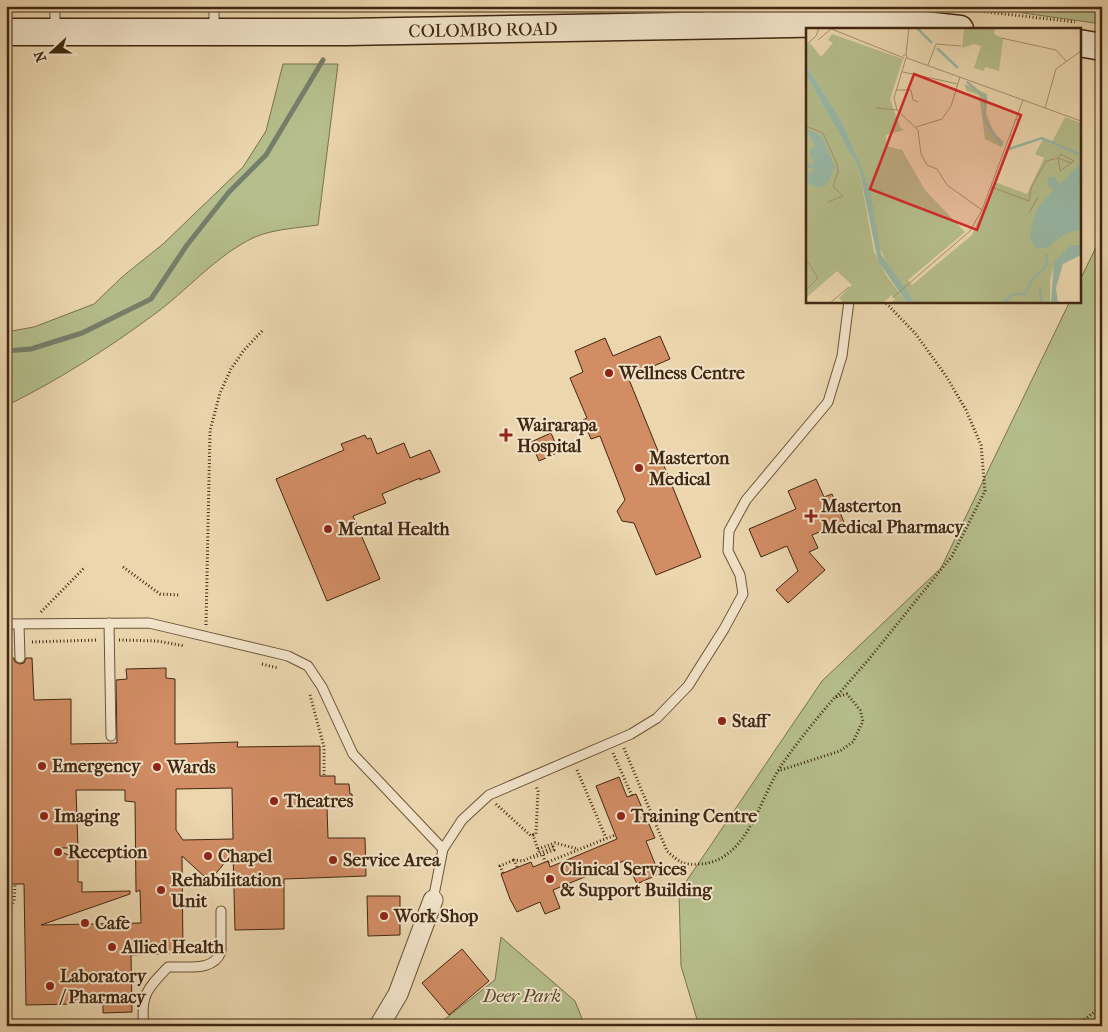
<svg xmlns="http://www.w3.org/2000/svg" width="1108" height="1032" font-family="'IM FELL French Canon',serif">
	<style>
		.green { fill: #b5be8c; stroke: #7b724e }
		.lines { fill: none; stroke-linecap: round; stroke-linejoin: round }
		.stream { stroke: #767f6b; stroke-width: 5 }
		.building { fill: #d28d65; stroke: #412711; fill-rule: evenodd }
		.lane-casing { stroke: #6c5338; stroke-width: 11 }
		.street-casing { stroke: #6c5338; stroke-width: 21 }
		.secondary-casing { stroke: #412711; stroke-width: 29 }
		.path { stroke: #412711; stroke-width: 3; stroke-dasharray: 1 2.5; stroke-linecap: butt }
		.lane { stroke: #f2e4ca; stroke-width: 9 }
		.street { stroke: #f2e4ca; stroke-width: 19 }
		.secondary { stroke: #f2e4ca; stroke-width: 26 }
		.poi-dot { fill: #8f2418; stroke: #f2e4ca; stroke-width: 2 }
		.labels { text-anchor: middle; stroke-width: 4; stroke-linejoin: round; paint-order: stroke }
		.street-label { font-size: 18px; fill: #412711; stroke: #f2e4ca }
		.poi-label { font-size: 18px; font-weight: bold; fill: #412711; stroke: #f2e4ca; text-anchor: start }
		.park-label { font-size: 18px; font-style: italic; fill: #58452a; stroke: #f2e4ca }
		.inset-river { fill: none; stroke: #99b9a7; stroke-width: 2.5 }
		.inset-road { fill: none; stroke: #a7906f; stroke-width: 1 }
		.view { fill: #d62828; fill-opacity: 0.15; stroke: #d62828; stroke-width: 2.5 }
		.inset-edge { fill: none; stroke: #412711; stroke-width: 2.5 }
	</style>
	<rect width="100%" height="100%" fill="#ebd6ae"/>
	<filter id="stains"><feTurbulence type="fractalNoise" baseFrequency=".004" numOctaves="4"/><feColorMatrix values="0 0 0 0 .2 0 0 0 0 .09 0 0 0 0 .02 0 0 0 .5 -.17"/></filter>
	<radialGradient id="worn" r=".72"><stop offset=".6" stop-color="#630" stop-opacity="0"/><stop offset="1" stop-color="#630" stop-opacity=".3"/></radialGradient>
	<g class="green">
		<polygon points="973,6 1102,6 1102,24"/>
		<path d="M283,64H338L318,225C298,228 274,229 255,237C216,255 187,291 152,316C106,350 58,380 6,406V332L34,327L94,304L122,277L163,244L243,167L266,131Z"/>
		<polygon points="1102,235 1102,1026 699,1026 681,966 679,892 822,681 941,568 1070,301 1079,301 1079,282"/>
		<polygon points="501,937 575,1001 585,1026 436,1026 495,980"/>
	</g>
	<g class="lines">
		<polyline class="stream" points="6,351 31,349 82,333 151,299 187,245 229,192 266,155 323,60"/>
	</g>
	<g class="building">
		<polygon points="660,336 670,359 628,377 701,557 656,575 634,523 622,521 617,511 625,500 600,436 591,439 583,420 587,418 570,378 583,372 575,351 605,338 613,356"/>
		<polygon points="551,433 559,452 539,461 531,442"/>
		<polygon points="365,435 367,439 371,438 377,454 404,443 410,458 430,450 440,472 420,480 420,478 382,494 386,503 353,516 380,579 327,601 276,479 344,450 341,444"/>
		<polygon points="816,479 824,497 832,494 844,522 812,535 818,548 809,552 825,570 788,603 776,590 798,571 787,546 761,557 749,529 796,509 788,491"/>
		<path d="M7,658H14L15,662L20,664L24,663L26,658H32L34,700L71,699V744L117,743L116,680L127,679L126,669L166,668V678L175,679V744L238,742L237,747L320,746V776H335V784H349L350,794H352L353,807L327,808L328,838H365L366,876L284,879V929L235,930L233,853L212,878H206L182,856L183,953L131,955L132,1012L103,1013V997L75,999L76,1004L26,1005L24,884H6V790H10ZM232,788L233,839L183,840L176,830V789ZM76,790H125V801L135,802L136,892L140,890L141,923L41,925L130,894V891L82,892V882H78V860L54,848H78Z"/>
		<polygon points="619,777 627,797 636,794 655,838 646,841 659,874 637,884 626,860 553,890 560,908 545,914 540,902 517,912 510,899 501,874 531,862 533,867 548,861 550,867 617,839 596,786"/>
		<polygon points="367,896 400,896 400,935 368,936"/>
		<polygon points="462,949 489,981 449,1015 422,983"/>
	</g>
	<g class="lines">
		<defs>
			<g id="lane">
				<polyline points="709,24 709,6"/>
				<polyline points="55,31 55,8 57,6"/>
				<polyline points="214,31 214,6"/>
				<polyline points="109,623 111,736"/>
				<polyline points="6,624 149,623 288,656 308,666 322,687 353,754 443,849"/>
				<polyline points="19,625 20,658"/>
				<polyline points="433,900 443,849 462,820 489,795 631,734 657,718 688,686 724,629 743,594 740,575 728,551 729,531 746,500 828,402 842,356 849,301"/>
				<path d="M144,1026C140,995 148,988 168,967C187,966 213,972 221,952V911"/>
			</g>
			<polyline id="street" points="379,1026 398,994 433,900"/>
			<g id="secondary">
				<polyline points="6,32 346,32 842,23 924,25 960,29"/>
				<polyline points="1079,43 1102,47"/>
			</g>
		</defs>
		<use href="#lane" class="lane-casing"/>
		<use href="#street" class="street-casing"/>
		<use href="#secondary" class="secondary-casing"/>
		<g class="path">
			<polyline points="970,10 1075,22"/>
			<polyline points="123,567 160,594 179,595"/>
			<polyline points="41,612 84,568"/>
			<polyline points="206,625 210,431 220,393 231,369 244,350 263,330"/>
			<polyline points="119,640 157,641 185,646"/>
			<polyline points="32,642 98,640"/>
			<polyline points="262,664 278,668"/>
			<polyline points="310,695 324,747 324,776"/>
			<polyline points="836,697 869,659 952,556 985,491 981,445 966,410 946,376 915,333 884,301"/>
			<path d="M624,748L667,851C680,863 683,865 700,864C749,861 759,797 783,763C799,740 817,718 835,697L847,694L860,710L863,721L853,742L840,751L778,771"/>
			<polyline points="613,753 632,796"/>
			<polyline points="6,769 10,790"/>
			<polyline points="577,770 606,838"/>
			<polyline points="496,804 531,836 533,835 539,852"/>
			<polyline points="533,835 536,834 538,791 536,786"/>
			<polyline points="538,849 555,843 578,849"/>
			<polyline points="543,855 545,862"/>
			<polyline points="548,862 615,835"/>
			<polyline points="517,867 514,860 523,861 553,847 554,850 532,858"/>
			<polyline points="503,873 500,866 514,860"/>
			<polyline points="6,916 14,901 15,884"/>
			<polyline points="1076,1026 1102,1006"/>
		</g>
		<use href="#lane" class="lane"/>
		<use href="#street" class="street"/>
		<use href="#secondary" class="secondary"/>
	</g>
	<g class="poi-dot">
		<circle cx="609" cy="373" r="5"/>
		<path d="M503.5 427.5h5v5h5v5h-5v5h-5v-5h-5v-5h5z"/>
		<circle cx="639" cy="468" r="5"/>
		<path d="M808.5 508.5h5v5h5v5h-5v5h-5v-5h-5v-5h5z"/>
		<circle cx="328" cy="529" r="5"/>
		<circle cx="722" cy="721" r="5"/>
		<circle cx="42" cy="766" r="5"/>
		<circle cx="157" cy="767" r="5"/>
		<circle cx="274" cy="801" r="5"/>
		<circle cx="44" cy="816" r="5"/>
		<circle cx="621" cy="816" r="5"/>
		<circle cx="58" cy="852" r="5"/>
		<circle cx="208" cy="856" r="5"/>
		<circle cx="333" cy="860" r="5"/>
		<circle cx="550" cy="879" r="5"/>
		<circle cx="161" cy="890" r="5"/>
		<circle cx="384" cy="916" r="5"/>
		<circle cx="85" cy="923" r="5"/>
		<circle cx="112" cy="947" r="5"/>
		<circle cx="50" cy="986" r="5"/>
	</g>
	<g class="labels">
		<g class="street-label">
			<text transform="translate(483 30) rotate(-1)" y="6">COLOMBO ROAD</text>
		</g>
		<g class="poi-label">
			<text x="619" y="379">Wellness Centre</text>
			<text x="517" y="431">Wairarapa<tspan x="517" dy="21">Hospital</tspan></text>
			<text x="649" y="464">Masterton<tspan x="649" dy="21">Medical</tspan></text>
			<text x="821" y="512">Masterton<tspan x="821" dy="21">Medical Pharmacy</tspan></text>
			<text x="338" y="535">Mental Health</text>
			<text x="732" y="727">Staff</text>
			<text x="52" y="772">Emergency</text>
			<text x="167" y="773">Wards</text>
			<text x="284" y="807">Theatres</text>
			<text x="54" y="822">Imaging</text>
			<text x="631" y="822">Training Centre</text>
			<text x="68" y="858">Reception</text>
			<text x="218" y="862">Chapel</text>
			<text x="343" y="866">Service Area</text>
			<text x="560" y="875">Clinical Services<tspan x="560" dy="21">&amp; Support Building</tspan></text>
			<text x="171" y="886">Rehabilitation<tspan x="171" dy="21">Unit</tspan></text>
			<text x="394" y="922">Work Shop</text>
			<text x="95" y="929">Cafe</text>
			<text x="122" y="953">Allied Health</text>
			<text x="60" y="982">Laboratory<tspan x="60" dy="21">/ Pharmacy</tspan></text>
		</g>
		<g class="park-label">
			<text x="522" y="1002">Deer Park</text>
		</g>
	</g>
	<g transform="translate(806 28)">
		<rect width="275" height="275" fill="#ebd6ae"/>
		<path d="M158,0H189L188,6L197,11L193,43L179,39L178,43L168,40L175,18L168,16L156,20ZM26,6L97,31L84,71L94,99L98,102L80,107L81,118L96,122L119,162L159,204L102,252L106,257L166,207L189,154L221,166L238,130L229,126L237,111L245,116L259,89L275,95V221L248,237L244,253V275H109L88,250L72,216L69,192L52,131L36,94L0,37V18L4,15L15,29L27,15L22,12ZM0,47L53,141L68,224L80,247L101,275H85L89,271L86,267L76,275H37L33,270L46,257L31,243L0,270ZM158,56L181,66L180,85L188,105L198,114L195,119L179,111L173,67L161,63Z" fill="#b5be8c"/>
		<path d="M0,37L36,94L52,131L64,162L75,226L109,275H101L72,233L53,141L0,47ZM0,101L16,108L29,139L21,156L13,160L0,154V144L4,146L8,141L0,139V133L5,137L8,135L3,123L9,118ZM275,135V202L260,205L241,220H230L224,211L226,195L231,181L248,161L242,158V150L249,148L253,157ZM265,217H275V227L257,236L250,260L252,275H245L248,234Z" fill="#99b9a7"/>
		<path class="inset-river" d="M111,0L126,15M131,20L152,40M161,54L180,70L178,91L196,118M203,121L236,110L273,126M234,259L235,275M198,274L207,266H219L226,252L240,238L241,226"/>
		<path class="inset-road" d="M23,0L98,30M195,10L250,22L260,33M12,12L25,1M0,17L10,8L13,0M100,26L103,0M97,28L100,26L101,30L275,93M100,30L88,70L91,82L112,102L115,126L121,137L131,141L141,157L176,182M122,37L130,16L155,18M97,44L152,56M91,62H105L107,72L112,74M70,80L91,82M239,80L250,41L275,23M0,98L17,105L31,136L32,144L27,158L37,168L22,174M110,99L136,91L145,78L154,49M204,108H207L213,93L210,91M255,126L268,133L254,143L252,130ZM185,159L223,173L225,160L240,133L252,130L265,135M223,185L232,169M0,231L12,250L0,262M86,270L164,203L176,182L217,72M24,275L43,259"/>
		<path class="view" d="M108,46L215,87L171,202L64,161Z"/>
		<rect width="275" height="275" class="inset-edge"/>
	</g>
	<rect width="1108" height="1032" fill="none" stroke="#ebd6ae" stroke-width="25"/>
	<rect x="8" y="8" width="1093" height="1017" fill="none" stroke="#412711" stroke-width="2.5"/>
	<rect x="12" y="12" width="1083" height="1007" fill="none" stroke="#412711"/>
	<g transform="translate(52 52) rotate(249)" stroke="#f2e4ca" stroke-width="4" paint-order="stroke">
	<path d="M0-4L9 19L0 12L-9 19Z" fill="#412711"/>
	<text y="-8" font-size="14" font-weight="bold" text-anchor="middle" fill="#412711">N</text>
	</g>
	<rect width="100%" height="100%" filter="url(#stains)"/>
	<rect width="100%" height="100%" fill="url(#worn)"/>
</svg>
